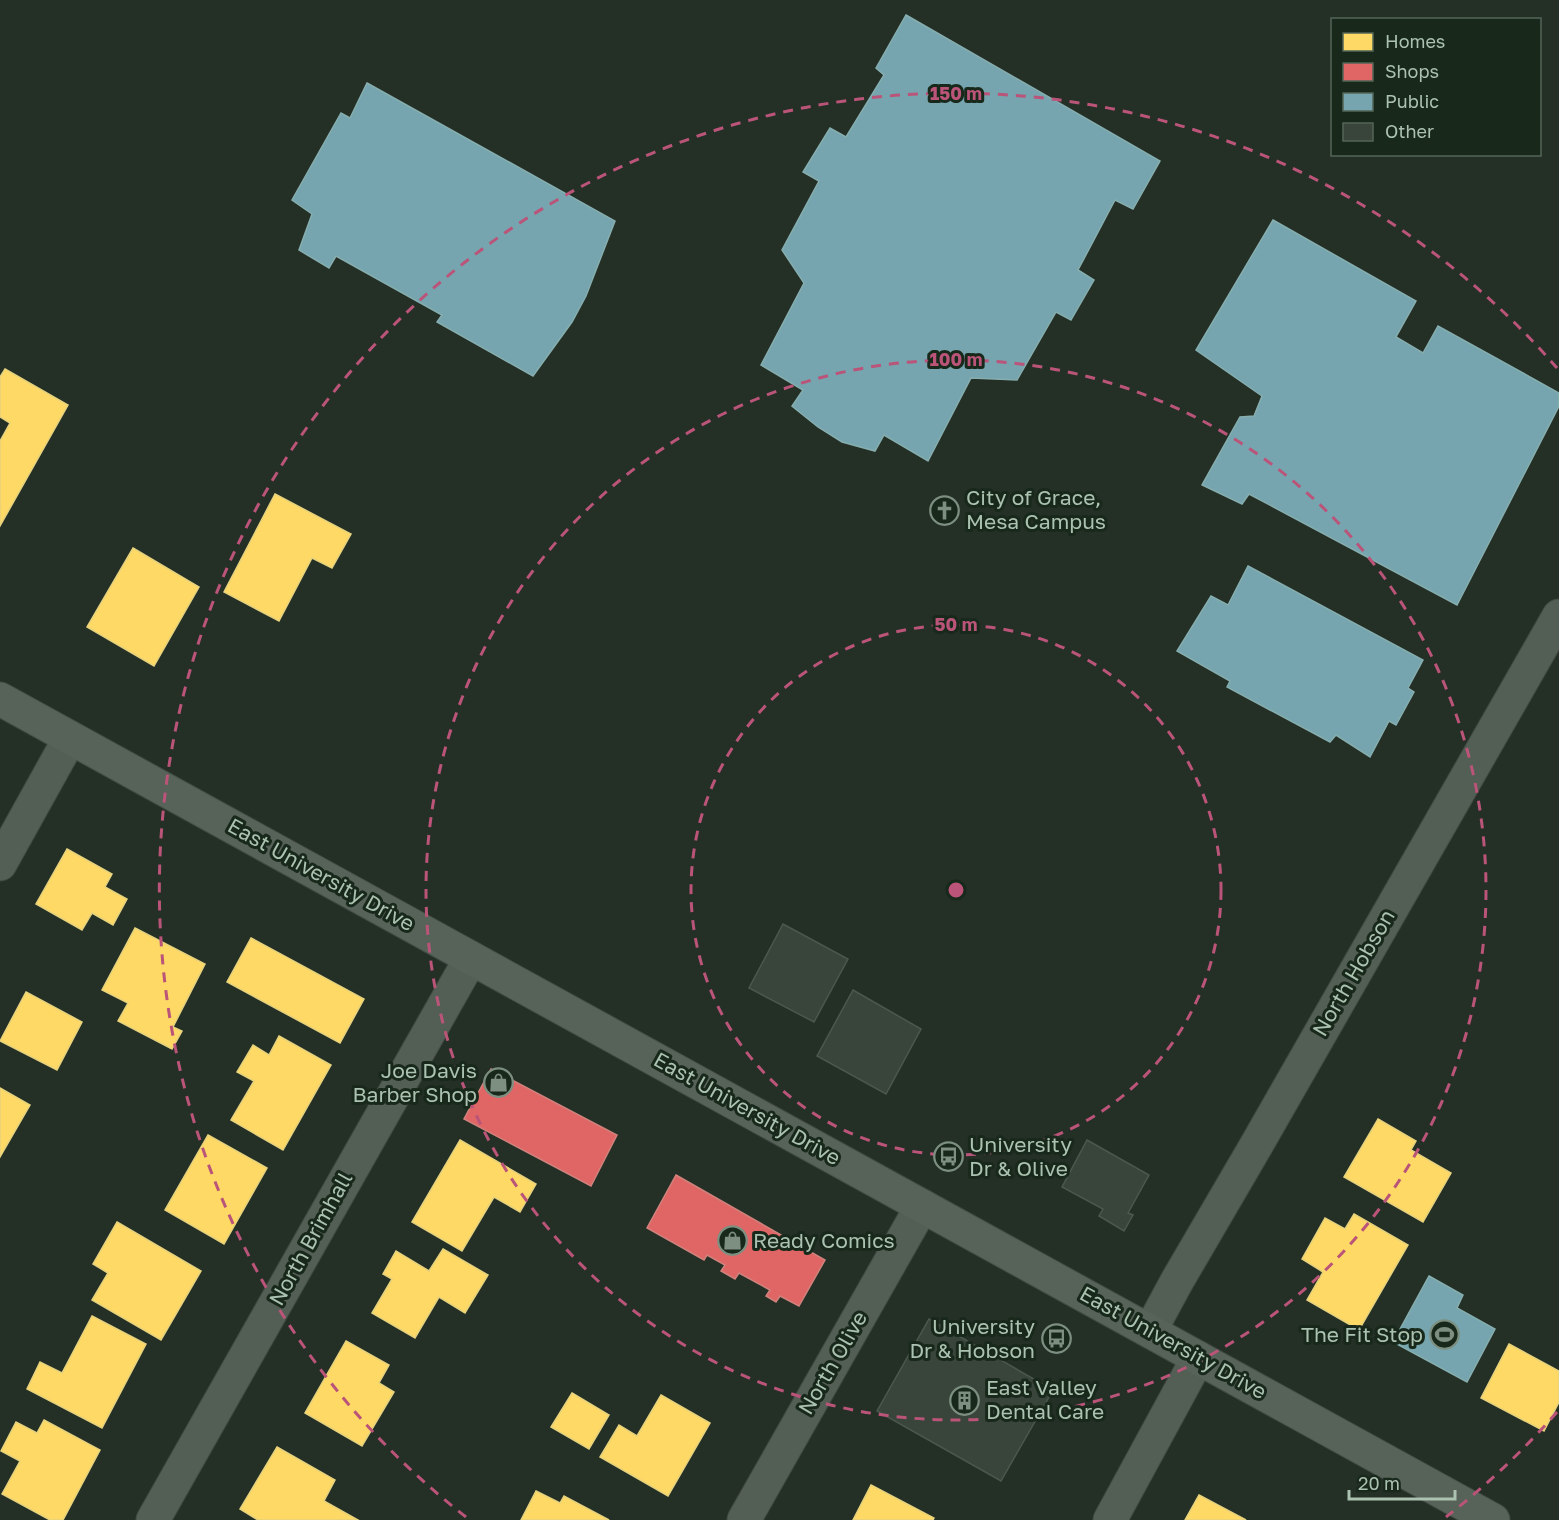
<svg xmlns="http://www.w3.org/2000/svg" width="1559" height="1520" font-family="'Golos Text',sans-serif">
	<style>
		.homes { fill: #ffd966; stroke: #e6d27c; stroke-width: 1.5 }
		.shops { fill: #e06666; stroke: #d0827c; stroke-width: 1.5 }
		.public { fill: #76a5af; stroke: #86aeaf; stroke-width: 1.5 }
		.building { fill: #39453b; stroke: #4b584d; stroke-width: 1.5 }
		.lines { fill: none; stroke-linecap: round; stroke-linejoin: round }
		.minor-casing { stroke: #414a43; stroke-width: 35 }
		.secondary-casing { stroke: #414a43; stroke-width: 35 }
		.minor { stroke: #535e54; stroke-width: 33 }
		.secondary { stroke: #576359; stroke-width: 33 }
		.ring { fill: none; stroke: #ba5479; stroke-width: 3; stroke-dasharray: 10 8 }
		.labels { text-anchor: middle; stroke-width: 6; stroke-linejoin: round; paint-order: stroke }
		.poi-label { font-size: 21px; fill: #acc2b0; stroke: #18291b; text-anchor: start }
		.street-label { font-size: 21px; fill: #acc2b0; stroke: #18291b }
		.centre { fill: #ba5479; stroke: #18291b; stroke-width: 3 }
		.ring-label { font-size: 18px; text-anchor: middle; font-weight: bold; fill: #ba5479; stroke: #18291b; stroke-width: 6; stroke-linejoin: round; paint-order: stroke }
	</style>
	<rect width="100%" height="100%" fill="#242f26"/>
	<g class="homes">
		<polygon points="5,369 68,405 0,526 0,441 10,423 0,417 0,377"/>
		<polygon points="275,494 351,534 332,568 312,558 279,621 224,592"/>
		<polygon points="133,548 199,587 154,666 87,627"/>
		<polygon points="67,849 112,874 105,887 127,899 113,925 92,913 82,930 36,904"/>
		<polygon points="135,928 205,964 173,1027 182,1031 172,1049 118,1021 128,1003 102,990"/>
		<polygon points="251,938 364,999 340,1043 227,982"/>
		<polygon points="26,992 82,1022 57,1070 0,1041"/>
		<polygon points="279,1036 331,1065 283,1150 231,1120 254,1081 237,1072 253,1045 269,1055"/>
		<polygon points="0,1088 30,1105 0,1157"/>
		<polygon points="1378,1119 1416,1141 1411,1150 1451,1173 1423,1222 1344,1177"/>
		<polygon points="208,1135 267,1168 224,1244 165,1210"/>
		<polygon points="460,1140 536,1184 520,1212 494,1197 462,1251 412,1222"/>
		<polygon points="1354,1214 1408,1245 1359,1330 1307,1300 1323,1272 1302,1259 1325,1218 1345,1229"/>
		<polygon points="117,1222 201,1271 161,1340 92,1300 108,1273 93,1264"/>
		<polygon points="443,1249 488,1275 465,1313 439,1297 415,1338 372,1313 392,1279 383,1274 396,1251 429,1271"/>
		<polygon points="92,1316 146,1344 102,1428 27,1389 40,1362 62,1373"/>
		<polygon points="346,1341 389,1365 379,1383 394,1392 362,1446 305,1413"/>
		<polygon points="1509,1344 1559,1371 1559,1402 1544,1431 1481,1398"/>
		<polygon points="572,1393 609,1415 589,1449 551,1427"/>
		<polygon points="661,1395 710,1423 668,1496 600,1457 619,1425 637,1436"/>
		<polygon points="44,1420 100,1450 63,1520 50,1520 2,1494 20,1461 1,1451 16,1422 37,1433"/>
		<polygon points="277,1447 335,1480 324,1501 358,1520 258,1520 240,1509"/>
		<polygon points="871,1485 934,1518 933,1520 853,1520"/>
		<polygon points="536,1491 560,1503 564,1496 609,1520 521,1520"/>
		<polygon points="1199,1495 1246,1520 1185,1520"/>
	</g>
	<g class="shops">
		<polygon points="491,1069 617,1135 591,1186 464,1119"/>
		<polygon points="676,1175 825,1260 799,1306 780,1296 776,1302 766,1296 770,1290 739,1273 735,1279 721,1271 725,1265 707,1255 704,1260 647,1228"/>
	</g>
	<g class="public">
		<polygon points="906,15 1160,161 1133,209 1115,200 1078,270 1094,280 1071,320 1056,312 1017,380 971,378 928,461 884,435 875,451 842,442 818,427 792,406 803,390 761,365 804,283 782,250 819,181 803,172 830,128 846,137 884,75 876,68"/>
		<polygon points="367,83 615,221 586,296 572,322 533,376 437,322 442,315 336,256 329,268 299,250 312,214 292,200 341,113 350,118"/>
		<polygon points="1273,220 1416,301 1396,337 1423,353 1438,326 1559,393 1559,406 1457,605 1249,494 1242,504 1202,485 1240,417 1254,416 1262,396 1196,350"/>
		<polygon points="1248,566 1423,660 1408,688 1414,692 1396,725 1389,721 1370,757 1336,735 1330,742 1227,687 1230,681 1177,651 1211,596 1228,605"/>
		<polygon points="1429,1276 1463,1295 1457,1308 1495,1329 1467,1382 1393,1342"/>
	</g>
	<g class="building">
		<polygon points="783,924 848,959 814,1022 749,988"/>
		<polygon points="853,990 921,1029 886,1094 817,1056"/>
		<polygon points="1087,1140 1149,1175 1128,1213 1133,1215 1124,1231 1099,1216 1103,1209 1062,1187"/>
		<polygon points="929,1319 1053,1390 1001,1481 877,1411"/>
	</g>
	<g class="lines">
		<defs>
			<g id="minor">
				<polyline points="0,864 70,738"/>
				<polyline points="1150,1331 1177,1281 1257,1144 1559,616"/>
				<polyline points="153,1520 471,958"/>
				<polyline points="744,1520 922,1206"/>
				<polyline points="1110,1520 1198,1358"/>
			</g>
			<polyline id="secondary" points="0,699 1493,1520"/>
		</defs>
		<use href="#minor" class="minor-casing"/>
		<use href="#secondary" class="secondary-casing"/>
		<use href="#minor" class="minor"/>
		<use href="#secondary" class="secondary"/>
	</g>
	<g class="ring">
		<circle cx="956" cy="890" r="265"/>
		<circle cx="956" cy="890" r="530"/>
		<path d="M1557 1412A796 796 0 0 1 1446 1517M466 1517A796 796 0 1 1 1557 368"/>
	</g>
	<defs>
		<symbol id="church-ring" viewBox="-11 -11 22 22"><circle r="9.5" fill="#18291b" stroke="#7c8f80" stroke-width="1.5"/><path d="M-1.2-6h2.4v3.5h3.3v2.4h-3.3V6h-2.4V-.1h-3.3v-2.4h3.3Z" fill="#7c8f80"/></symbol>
		<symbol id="shop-ring" viewBox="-11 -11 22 22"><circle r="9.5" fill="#18291b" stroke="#7c8f80" stroke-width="1.5"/><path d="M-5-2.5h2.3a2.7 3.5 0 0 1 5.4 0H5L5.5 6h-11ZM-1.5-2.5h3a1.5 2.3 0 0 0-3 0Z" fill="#7c8f80"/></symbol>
		<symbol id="bus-ring" viewBox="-11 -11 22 22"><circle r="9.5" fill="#18291b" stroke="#7c8f80" stroke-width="1.5"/><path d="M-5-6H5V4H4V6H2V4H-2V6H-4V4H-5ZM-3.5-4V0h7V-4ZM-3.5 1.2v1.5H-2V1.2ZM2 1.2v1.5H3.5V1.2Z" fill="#7c8f80"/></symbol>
		<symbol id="stadium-ring" viewBox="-11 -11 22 22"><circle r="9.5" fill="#18291b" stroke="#7c8f80" stroke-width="1.5"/><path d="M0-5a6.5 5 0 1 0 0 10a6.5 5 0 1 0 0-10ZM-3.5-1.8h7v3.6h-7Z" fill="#7c8f80"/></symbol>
		<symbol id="building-ring" viewBox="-11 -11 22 22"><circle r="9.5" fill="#18291b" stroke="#7c8f80" stroke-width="1.5"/><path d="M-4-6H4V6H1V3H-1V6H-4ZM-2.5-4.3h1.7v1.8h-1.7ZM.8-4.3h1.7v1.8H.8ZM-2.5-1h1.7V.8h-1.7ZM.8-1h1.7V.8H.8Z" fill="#7c8f80"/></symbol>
	</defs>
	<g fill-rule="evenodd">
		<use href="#church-ring" x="928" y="494" width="33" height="33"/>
		<use href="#shop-ring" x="482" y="1066" width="33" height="33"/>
		<use href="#bus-ring" x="932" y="1140" width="33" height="33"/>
		<use href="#shop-ring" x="716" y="1224" width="33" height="33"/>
		<use href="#stadium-ring" x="1428" y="1318" width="33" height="33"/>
		<use href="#bus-ring" x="1040" y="1322" width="33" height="33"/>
		<use href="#building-ring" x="948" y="1384" width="33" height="33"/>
	</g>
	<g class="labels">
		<g class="poi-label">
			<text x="966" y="505">City of Grace,<tspan x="966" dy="24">Mesa Campus</tspan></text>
			<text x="477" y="1078" text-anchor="end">Joe Davis<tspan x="477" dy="24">Barber Shop</tspan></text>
			<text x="969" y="1152">University<tspan x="969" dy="24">Dr &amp; Olive</tspan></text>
			<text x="753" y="1248">Ready Comics</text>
			<text x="1035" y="1334" text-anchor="end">University<tspan x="1035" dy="24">Dr &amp; Hobson</tspan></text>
			<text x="1423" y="1342" text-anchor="end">The Fit Stop</text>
			<text x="986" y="1395">East Valley<tspan x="986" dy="24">Dental Care</tspan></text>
		</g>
		<g class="street-label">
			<text transform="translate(321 875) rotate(29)" y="7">East University Drive</text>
			<text transform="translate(1354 973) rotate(-60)" y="7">North Hobson</text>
			<text transform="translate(747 1109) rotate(29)" y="7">East University Drive</text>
			<text transform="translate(311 1239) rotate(-61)" y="7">North Brimhall</text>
			<text transform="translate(1173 1343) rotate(29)" y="7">East University Drive</text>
			<text transform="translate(833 1363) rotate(-60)" y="7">North Olive</text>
		</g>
	</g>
	<circle cx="956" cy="890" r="9" class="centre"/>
	<g class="ring-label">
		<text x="956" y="100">150 m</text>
		<text x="956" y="366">100 m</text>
		<text x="956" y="631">50 m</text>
	</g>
	<rect x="1331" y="18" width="210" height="138" fill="#18291b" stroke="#536657" stroke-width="1.5"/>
	<rect x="1343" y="33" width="30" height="18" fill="#ffd966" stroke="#536657" stroke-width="1.5"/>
	<text x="1385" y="48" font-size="18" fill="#acc2b0">Homes</text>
	<rect x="1343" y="63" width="30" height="18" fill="#e06666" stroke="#536657" stroke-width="1.5"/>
	<text x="1385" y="78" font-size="18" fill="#acc2b0">Shops</text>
	<rect x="1343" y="93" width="30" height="18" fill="#76a5af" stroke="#536657" stroke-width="1.5"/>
	<text x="1385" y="108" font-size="18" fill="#acc2b0">Public</text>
	<rect x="1343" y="123" width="30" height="18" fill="#39453b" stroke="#536657" stroke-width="1.5"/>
	<text x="1385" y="138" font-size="18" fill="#acc2b0">Other</text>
	<path d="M1349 1490v9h106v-9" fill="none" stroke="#acc2b0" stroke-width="3"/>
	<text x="1358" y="1490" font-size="18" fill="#acc2b0" stroke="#18291b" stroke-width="4.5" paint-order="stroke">20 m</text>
</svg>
